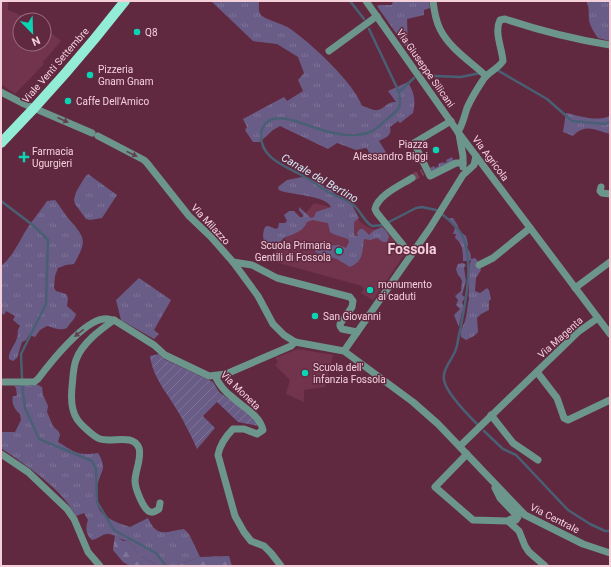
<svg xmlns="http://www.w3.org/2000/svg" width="611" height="567" font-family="Roboto,sans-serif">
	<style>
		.built { fill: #71344c }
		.grass { fill: url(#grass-tufts) }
		.forest { fill: url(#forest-firs) }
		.garden { fill: url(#garden-furrows) }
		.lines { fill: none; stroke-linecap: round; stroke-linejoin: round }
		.stream { stroke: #496074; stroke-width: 2.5 }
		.minor-tunnel { stroke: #774257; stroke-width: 7; stroke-dasharray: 7 3.5; stroke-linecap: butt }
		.minor { stroke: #6c968b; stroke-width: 7 }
		.major { stroke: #93ecd6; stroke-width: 10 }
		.oneway { fill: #633f4f }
		.poi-dot { fill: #09d5b5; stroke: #612940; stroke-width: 1.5 }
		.labels { text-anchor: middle; stroke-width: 3; stroke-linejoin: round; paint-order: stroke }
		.poi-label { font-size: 10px; fill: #f4d0db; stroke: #612940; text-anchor: start }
		.street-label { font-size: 10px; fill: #f4d0db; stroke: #612940 }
		.water-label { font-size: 11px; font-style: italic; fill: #d2e5f2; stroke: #612940 }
		.district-label { font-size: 14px; font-weight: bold; fill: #f4d0db; stroke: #612940 }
	</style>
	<defs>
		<pattern id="grass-tufts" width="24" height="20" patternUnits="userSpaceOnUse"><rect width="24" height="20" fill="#695d87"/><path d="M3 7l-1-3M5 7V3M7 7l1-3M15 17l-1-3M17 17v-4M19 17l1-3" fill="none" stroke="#7f7397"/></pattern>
		<pattern id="forest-firs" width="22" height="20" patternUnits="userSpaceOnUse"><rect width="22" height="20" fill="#695d87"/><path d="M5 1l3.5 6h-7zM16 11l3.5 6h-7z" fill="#7f7397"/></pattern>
		<pattern id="garden-furrows" width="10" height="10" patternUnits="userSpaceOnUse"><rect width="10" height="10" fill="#695d87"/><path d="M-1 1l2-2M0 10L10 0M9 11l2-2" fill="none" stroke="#7f7397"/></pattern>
	</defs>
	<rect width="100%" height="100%" fill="#612940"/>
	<g class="built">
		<polygon points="1,1 8,1 8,10 32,20 20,20 20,44 44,44 44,27 61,41 43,62 44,64 15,94 1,84"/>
		<polygon points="314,203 350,212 364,225 372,229 376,229 384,226 400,246 404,255 374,299 373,300 361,293 364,288 362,287 362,286 268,260"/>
		<polygon points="298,349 333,355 325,387 304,390 304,402 286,394 290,380 275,365 278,362 275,358"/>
	</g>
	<g class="grass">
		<path d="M211,1H259C259,6 258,11 261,15C264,19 283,24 289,28C310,42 354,83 362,106C368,107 373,111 378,110C385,108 388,101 396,102L388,91L408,82C414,93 416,100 413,113L400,123L398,121L390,127C392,136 386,137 379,141L387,154L371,160L368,150L366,148L356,150L337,143L328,149L280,126L273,130L260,142H253L245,130L247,127L243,119L284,97L287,101L303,91L298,80L304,73L298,57L277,44L253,41Z"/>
		<polygon points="393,1 429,1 430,8 424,10 424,15 407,19 408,45 405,46 377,6 379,5 392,5"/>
		<path d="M586,1H610V41L598,38C595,34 592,29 590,24C587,16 591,10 586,1Z"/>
		<path d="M566,113C580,116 596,122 610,116V134C595,130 585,123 573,136L563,132Z"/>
		<polygon points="452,157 454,162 432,172 430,168 434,166 435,168 439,166 438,164 443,162 444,163 447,162 446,160"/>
		<polygon points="88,174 117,195 102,218 90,220 86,219 75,204 74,200 76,192 85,177"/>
		<path d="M302,177L319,182L322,184L325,188L330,189L336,195L350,198L354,202L353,207L359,218L354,222V234L355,236H358L357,233L360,229H363L369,235L373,231L382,227L386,231L389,236L387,242H383L377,238L370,240L364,239C362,251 364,261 350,267L337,259L317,253L315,251L316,248L319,247L338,245L346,248L349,242L348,239L333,234L330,232L328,223L322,222L313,220L307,222C303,232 293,234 284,238C280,241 279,245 275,248L269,247C262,241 262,235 265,227L268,226L276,229L278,228L279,223H285L287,221L284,215L289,211H294L300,217H303V215L299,210V207L311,218L314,217L316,212L331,207C326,195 289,195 279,190L278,187L287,180Z"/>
		<path d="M55,200C60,206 63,212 68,218C85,238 88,239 74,264L66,265L58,268L55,276L54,288L56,291L66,294L68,298L67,306L76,314C75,320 70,322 67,328C60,331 55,328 47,326L40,330L35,337L29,335L26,340L22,342L17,358L13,361L9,359C8,352 15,345 17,338C19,332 16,332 20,326L13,320L15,316L6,311L4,315L1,312V266C14,256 21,237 30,224C36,216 42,209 47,201Z"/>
		<path d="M450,218H453L458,226L459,231L466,236L468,244L467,248L470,252L471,259L475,258L478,261L475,264L480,267L481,270L476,278L475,291L480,293L487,288L489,290L491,299L489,301V310L481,314L477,318L478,332L474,336L466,340L461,337C460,330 463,327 465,321C467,315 467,306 469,299C468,295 469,293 469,289C468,279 468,270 471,260L467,261H463C463,253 463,243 455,238L456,234H453L455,228L448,220Z"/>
		<polygon points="463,263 466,265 464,268 466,281 462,295 465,297 462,303 465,308 462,312 459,326 458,325 454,315 460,309 456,305 458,300 455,296 461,291 462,281 460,277 458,275 456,269 458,264"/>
		<polygon points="139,278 171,300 154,330 159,334 154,339 121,320 116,300"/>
		<path d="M36,384L42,387L43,395L48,406L47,412L53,426L59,432L60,435L58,442C75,452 77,456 98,453C101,458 103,462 103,468C102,473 99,478 98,483C95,493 95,508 104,515C112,521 121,524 130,527L148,518C157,538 165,532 184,529L189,534L200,557L178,565H157L139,555L128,540C120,541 115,533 107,534C102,534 98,539 92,540C86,535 85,528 88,520L84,513L76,516C61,488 27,466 1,448V432H15L21,420L20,414C15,410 11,403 13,396H16L17,395L16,388L14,386L27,385L32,386Z"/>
	</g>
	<polygon class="forest" points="115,535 123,541 128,540 139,555 157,565 178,565 200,557 229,556 232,566 130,566 123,562 113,550"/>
	<path class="garden" d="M159,354L164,359L213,382L219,392L245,410L258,424V426L238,422L217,402L203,416L215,428L197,449C192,437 186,426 180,415C169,395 153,379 150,356Z"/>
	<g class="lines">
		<g class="stream">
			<polyline points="350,1 364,19"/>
			<path d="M369,29L399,92C402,109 399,109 387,119C382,123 376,130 370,132C355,138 334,134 319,129C305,125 280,112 267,122C263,126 261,130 261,135C260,159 288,167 305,177C313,181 320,187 328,192C336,196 345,199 352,204C361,210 363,221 372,226L384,225"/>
			<polyline points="497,70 547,99 572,121 605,124 610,122"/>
			<polyline points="434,76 461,77 480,73"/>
			<polyline points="399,92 414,78"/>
			<polyline points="1,201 34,226 48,240 46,304 21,354 22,379"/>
			<path d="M443,215C450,221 457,226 462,235C475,261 465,304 460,331C458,337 458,344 456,349C453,359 442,369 444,380C446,392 468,415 477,424"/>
			<polyline points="389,222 416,208 422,207 436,210"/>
			<polyline points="22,384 25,408 39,439 92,461 96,469 97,502 114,530 156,553 166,566"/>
			<polyline points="484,431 503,449 516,455 568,510 590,524 605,531 610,531"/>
		</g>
		<polyline class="minor-tunnel" points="412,178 423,172"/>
		<g class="minor">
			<polyline points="366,1 458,132 610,334"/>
			<path d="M433,1C434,10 436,21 440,29C450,49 470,61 486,76"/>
			<polyline points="329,51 377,16"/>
			<polyline points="1,92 22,103 92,133"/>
			<polyline points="451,121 414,143 430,176 456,163 463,163"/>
			<path d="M458,132C463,124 464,117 467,108C471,99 477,89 483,80C488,72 498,69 503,61C502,48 494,32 500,20L505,19C541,31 572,39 610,45"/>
			<polyline points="459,134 463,156 463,167"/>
			<polyline points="98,136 144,160 147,163 189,216 211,237 233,262 258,296 273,324 284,335 295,342 344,351 413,402 438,424 525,515 583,544 610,553"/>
			<polyline points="601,187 600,191 602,193 610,194"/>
			<path d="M411,255L377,213L375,209C378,195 401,185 412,178"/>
			<polyline points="233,262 252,265 277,278 350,297 353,301 352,307 340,324 340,326 342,329 357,332"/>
			<polyline points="479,265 493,258 530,228"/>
			<polyline points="575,288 610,262"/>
			<polyline points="344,351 430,228 463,175 474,165 476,156"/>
			<polyline points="537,372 557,398 564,418 568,420 610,400"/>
			<path d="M215,376C219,384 224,391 231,396C241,406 260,415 263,430L257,434L244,429H233C225,437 220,444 218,455L235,516L244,532L251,541L264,546L271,553L281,566"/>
			<path d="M1,382H34L38,379C50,363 84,320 104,319C107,318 111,320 114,320"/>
			<polyline points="491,415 513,443 538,460"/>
			<polyline points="460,446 578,332 598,318"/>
			<polyline points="1,454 28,472 67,509 74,519 88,552 100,566"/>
			<polyline points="467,454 435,487 473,520 508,521"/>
			<polyline points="495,488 500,498 518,517 516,520 511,519 508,521 519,531 525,546 529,552 545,566"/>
			<path d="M160,503L159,509C157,510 154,513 151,512C144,512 135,488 135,481C135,471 142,458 139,448C133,433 112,443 100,439C94,437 80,424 77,419C71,410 71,397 72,387C73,378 73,368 76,360C82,343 100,330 114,320L154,345L165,355L209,376L226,374L284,349L291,346L295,342"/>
		</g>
		<path class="major" d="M1,143C45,98 86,51 125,1"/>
	</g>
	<defs><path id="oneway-solid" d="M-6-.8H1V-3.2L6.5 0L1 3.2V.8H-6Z"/></defs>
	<g class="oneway">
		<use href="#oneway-solid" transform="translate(63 120) rotate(24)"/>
		<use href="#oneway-solid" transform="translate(132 154) rotate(26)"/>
		<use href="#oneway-solid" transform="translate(79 333) rotate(142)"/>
	</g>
	<g class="poi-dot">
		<circle cx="137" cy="32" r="4"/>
		<circle cx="90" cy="75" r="4"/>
		<circle cx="68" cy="101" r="4"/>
		<circle cx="436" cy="150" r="4"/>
		<path d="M22 151h4v4h4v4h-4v4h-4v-4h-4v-4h4z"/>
		<circle cx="339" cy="251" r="4"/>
		<circle cx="370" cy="290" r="4"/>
		<circle cx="315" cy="316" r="4"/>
		<circle cx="305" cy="373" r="4"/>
	</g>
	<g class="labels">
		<g class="poi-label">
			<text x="145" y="36">Q8</text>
			<text x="98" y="73">Pizzeria<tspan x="98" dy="12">Gnam Gnam</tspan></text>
			<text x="76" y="105">Caffe Dell'Amico</text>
			<text x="428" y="148" text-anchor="end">Piazza<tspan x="428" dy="12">Alessandro Biggi</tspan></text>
			<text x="32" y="155">Farmacia<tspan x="32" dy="12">Ugurgieri</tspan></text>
			<text x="331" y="249" text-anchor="end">Scuola Primaria<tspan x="331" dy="12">Gentili di Fossola</tspan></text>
			<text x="378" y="288">monumento<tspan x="378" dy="12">ai caduti</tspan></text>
			<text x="323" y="320">San Giovanni</text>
			<text x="313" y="371">Scuola dell'<tspan x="313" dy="12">infanzia Fossola</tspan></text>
		</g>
		<g class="street-label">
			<text transform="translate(55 65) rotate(-49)" y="4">Viale Venti Settembre</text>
			<text transform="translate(426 68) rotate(55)" y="4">Via Giuseppe Silicani</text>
			<text transform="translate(491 158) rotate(53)" y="4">Via Agricola</text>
			<text transform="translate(211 224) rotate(47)" y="4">Via Milazzo</text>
			<text transform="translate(560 337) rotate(-42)" y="4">Via Magenta</text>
			<text transform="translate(241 390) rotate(44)" y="4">Via Moneta</text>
			<text transform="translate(555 518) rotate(27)" y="4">Via Centrale</text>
		</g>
		<g class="water-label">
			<text transform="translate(320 178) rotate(30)" y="4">Canale del Bertino</text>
		</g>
		<g class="district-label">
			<text x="412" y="254">Fossola</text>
		</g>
	</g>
	<rect width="611" height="567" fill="none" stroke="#f4d0db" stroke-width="4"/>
	<g transform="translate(32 32) rotate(157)"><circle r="19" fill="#612940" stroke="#9c6c7e"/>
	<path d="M0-3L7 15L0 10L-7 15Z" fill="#09d5b5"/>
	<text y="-6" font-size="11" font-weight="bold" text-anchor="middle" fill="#f4d0db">N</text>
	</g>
</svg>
